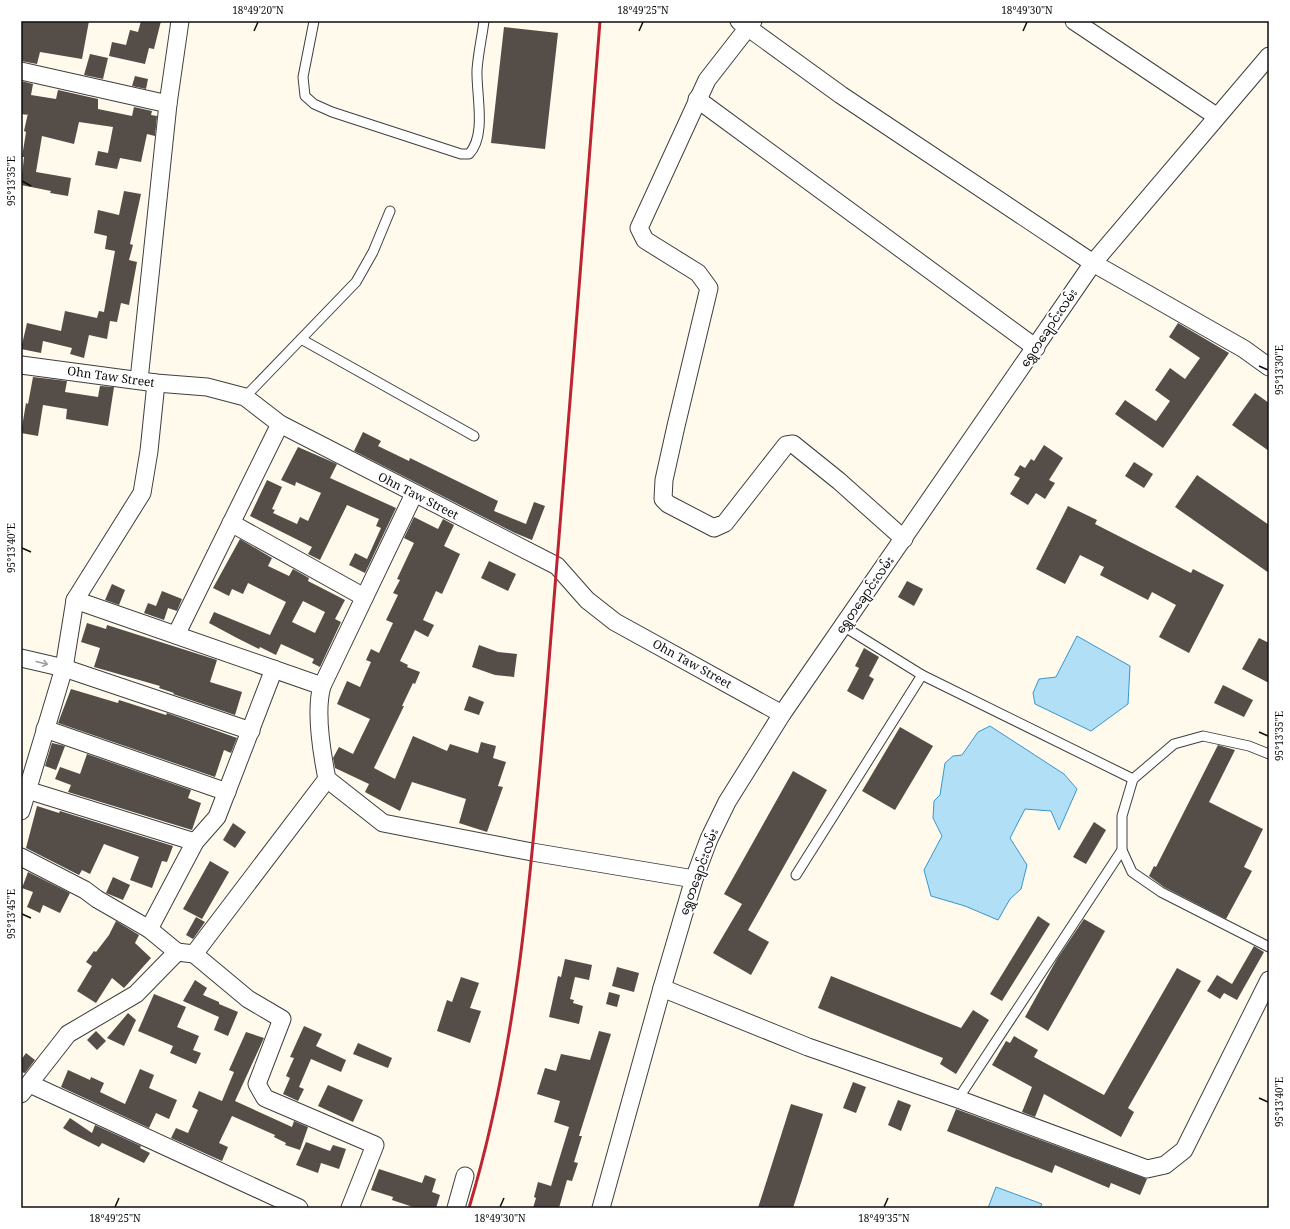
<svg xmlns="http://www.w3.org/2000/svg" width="1290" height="1229" font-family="'Noto Serif','Noto Sans Myanmar',serif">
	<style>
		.water { fill: #b0dff6; stroke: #3797ce }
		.building { fill: #554d48; fill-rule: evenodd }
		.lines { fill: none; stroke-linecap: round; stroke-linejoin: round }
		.lane-casing { stroke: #3f3f3f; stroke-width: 11 }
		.street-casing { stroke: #3f3f3f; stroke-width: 19 }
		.lane { stroke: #fff; stroke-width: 9 }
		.street { stroke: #fff; stroke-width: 17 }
		.rail { stroke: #bc2431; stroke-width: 3 }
		.oneway { stroke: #9e9e9e }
		.ticks { fill: none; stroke: #0c0c0c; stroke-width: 1.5 }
		.labels { text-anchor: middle; stroke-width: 4; stroke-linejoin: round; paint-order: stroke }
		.street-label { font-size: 12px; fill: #0c0c0c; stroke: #fff }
		.neatline { fill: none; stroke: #0c0c0c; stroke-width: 1.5 }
		.ticks-label { font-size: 10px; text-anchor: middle; fill: #0c0c0c }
	</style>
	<rect width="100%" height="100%" fill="#fffaeb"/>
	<g class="water">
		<polygon points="1077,636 1130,666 1128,704 1091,731 1035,704 1033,693 1039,679 1056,677"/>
		<polygon points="990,726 1064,774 1077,789 1059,830 1051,811 1025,809 1010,838 1027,865 1021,889 1010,899 998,920 965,906 931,896 924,870 942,836 933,818 934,801 940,795 945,763 953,756 962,755 978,732"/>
		<polygon points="996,1187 1042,1204 1040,1208 988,1208"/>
	</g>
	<g class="building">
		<polygon points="21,21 89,21 82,59 40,52 37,64 21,61"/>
		<polygon points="141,21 161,21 154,49 149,48 145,64 109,56 112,42 126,45 130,30 138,32"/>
		<polygon points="504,27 558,33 545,149 491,143"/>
		<polygon points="90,54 108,58 103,79 84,75"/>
		<polygon points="135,76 148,79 146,89 132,86"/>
		<polygon points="21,81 33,84 31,95 56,99 58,90 98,99 98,109 132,116 134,107 152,111 151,115 157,116 155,136 147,134 141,162 120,158 117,169 95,165 98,151 108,153 113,127 79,122 74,144 42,136 36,172 71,178 68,196 50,193 51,191 21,185 24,157 22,157 26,132 24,131 28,113 28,115 21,114"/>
		<polygon points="124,191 141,194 130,244 133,245 129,260 137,262 129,305 121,303 117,322 110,321 107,339 89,335 84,358 70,354 72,348 43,341 41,353 21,349 27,323 61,331 65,311 97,318 99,311 104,312 115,251 105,249 107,236 94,233 98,210 119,215"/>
		<polygon points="1178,323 1229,353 1163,448 1115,414 1125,400 1156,421 1170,401 1155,390 1170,368 1185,379 1200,358 1169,337"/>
		<polygon points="33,377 67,381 65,392 98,397 100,386 114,387 108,426 66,419 67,409 43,405 38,436 21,433 26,403 28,404"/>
		<polygon points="1255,393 1269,403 1269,451 1232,425"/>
		<polygon points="363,432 381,441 378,446 409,461 410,458 498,501 494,511 526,524 534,502 545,506 532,540 515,533 354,451"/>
		<polygon points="1044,445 1063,458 1049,480 1055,483 1045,499 1036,493 1028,505 1010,494 1020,478 1014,475 1020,465 1025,468 1031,459 1034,461"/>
		<polygon points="298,447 337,464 330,478 396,508 365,573 349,565 355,553 367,559 381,528 376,526 379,519 347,505 320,560 308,554 312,547 250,516 267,480 282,487 272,509 275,510 273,513 297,524 300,517 308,521 321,493 296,482 295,486 281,480"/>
		<polygon points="1134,462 1153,474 1144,488 1125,476"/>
		<polygon points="1197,475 1269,525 1269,573 1175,507"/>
		<polygon points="1068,506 1097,520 1095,524 1191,573 1193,569 1224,585 1189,653 1159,637 1176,605 1152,592 1148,600 1100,575 1104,567 1080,555 1065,584 1036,569"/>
		<polygon points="414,517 438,529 443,519 454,525 444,546 460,554 442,594 436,591 423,620 434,625 428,637 415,630 400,661 408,665 407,667 420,672 415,684 413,683 402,706 404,706 374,768 395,779 413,736 447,751 450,744 478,753 481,742 496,746 493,758 506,762 498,786 503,787 487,832 459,823 466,799 412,782 400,811 365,792 369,784 335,768 333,758 339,747 353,754 370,719 337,704 347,681 360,687 371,662 366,660 371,649 379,653 393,623 386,620 398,595 393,593 400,580 397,579 414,543 404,538"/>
		<path d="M240,539L272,558L268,566L289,576L293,569L309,578L308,581L345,600L335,619L341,622L320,667L312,663L314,659L281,644L276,655L260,647L259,649L237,638L209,623L214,612L270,635L286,602L248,583L243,594L232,589L229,596L213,588ZM303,601L325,612L315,633L292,622Z"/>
		<polygon points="489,561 516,574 508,591 481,578"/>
		<polygon points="907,581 923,589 914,606 898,597"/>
		<polygon points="112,584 125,590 119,605 105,600"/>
		<polygon points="162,591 182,599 177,611 168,608 164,620 144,613 148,603 156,606"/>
		<polygon points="87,623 106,629 107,625 217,660 210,682 242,692 235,715 173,694 174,693 159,688 160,686 94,667 100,648 81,642"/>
		<polygon points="1259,638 1269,643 1269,683 1242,669"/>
		<polygon points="479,645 498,652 517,654 514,677 495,675 472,667"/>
		<polygon points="864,648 879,657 869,676 874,679 863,700 847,691 859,668 855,666"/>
		<polygon points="1223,685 1253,700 1244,717 1214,703"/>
		<polygon points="71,689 118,703 119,700 166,715 167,713 237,738 231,753 224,750 215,777 58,723"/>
		<polygon points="469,696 484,702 479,715 464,710"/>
		<polygon points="900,727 933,746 895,810 862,791"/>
		<polygon points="52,743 65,746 56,770 45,766"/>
		<polygon points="1218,745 1235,750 1209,802 1263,829 1244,867 1252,871 1226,919 1164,887 1149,876 1154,866 1156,867"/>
		<polygon points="87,754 191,790 188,798 201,803 192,830 68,792 71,785 55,779 60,767 80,774"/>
		<polygon points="793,771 827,790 748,930 769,942 751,975 713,953 742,904 724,894"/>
		<polygon points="37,806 59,813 60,811 173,846 167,862 162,861 152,888 130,880 139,857 104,844 90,874 82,870 79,875 26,848"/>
		<polygon points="1094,822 1106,830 1086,864 1073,857"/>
		<polygon points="233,823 246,832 235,848 223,840"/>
		<polygon points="210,861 229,872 202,919 183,909"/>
		<polygon points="28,872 70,893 60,913 43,905 40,913 27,907 33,892 22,888"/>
		<polygon points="113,877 130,885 123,900 106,893"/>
		<polygon points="1038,916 1050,924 1002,1001 990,994"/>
		<polygon points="196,917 205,922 193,939 186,935"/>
		<polygon points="1084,919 1105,931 1048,1031 1025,1017 1057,959"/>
		<polygon points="116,921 139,935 135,943 151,958 124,988 112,978 96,1003 77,991 92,966 86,962 94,951 96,952 109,935"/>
		<polygon points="1254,946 1264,952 1237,1000 1224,993 1220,999 1207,991 1217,975 1232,984"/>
		<polygon points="565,959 592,965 589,980 575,977 570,999 574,1000 573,1003 583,1006 579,1024 549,1017 558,976 561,977"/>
		<polygon points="617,967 639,973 634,992 612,986"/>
		<polygon points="1177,968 1201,981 1128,1108 1134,1112 1121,1137 1044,1094 1035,1117 1022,1112 1032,1087 992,1065 1006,1041 1010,1043 1014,1036 1038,1050 1034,1057 1104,1095"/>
		<polygon points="831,976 961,1028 973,1010 989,1020 956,1074 940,1064 943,1058 818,1008"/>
		<polygon points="461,977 479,983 470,1008 481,1011 470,1043 437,1031 447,1000 452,1002"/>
		<polygon points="195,980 207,988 203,995 219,1002 219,1004 238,1012 228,1036 214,1030 219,1017 183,1001"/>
		<polygon points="609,992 620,995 617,1007 606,1004"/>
		<polygon points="154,994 186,1007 177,1027 199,1036 193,1050 201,1053 196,1064 170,1053 173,1046 138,1031"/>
		<polygon points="128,1013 136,1020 124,1046 107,1038"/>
		<polygon points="304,1026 322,1034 316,1046 346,1060 341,1072 311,1059 299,1087 304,1089 298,1101 283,1094 290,1078 286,1076 294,1058 290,1057"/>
		<polygon points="96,1031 106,1041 97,1050 87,1040"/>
		<polygon points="599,1031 611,1034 579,1136 582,1136 574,1162 578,1163 572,1181 567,1180 559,1208 533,1208 536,1198 534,1197 538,1182 551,1186 569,1127 554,1122 560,1101 537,1094 545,1068 556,1071 561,1054 590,1060"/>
		<polygon points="246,1032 264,1038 235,1101 292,1127 294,1121 308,1127 300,1150 285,1145 286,1143 274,1137 275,1135 232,1116 219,1143 228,1147 222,1161 171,1138 176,1128 188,1133 198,1110 192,1107 199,1091 222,1101 234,1072 229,1070"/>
		<polygon points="358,1043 392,1058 388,1068 353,1054"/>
		<polygon points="26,1053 35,1060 25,1073 21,1072 21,1060"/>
		<polygon points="140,1069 154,1075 149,1088 177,1100 169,1119 156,1113 149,1128 61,1087 68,1070 90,1080 91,1077 104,1083 100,1092 125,1104"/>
		<polygon points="853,1082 866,1087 856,1113 843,1108"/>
		<polygon points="328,1085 363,1100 353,1122 318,1106"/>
		<polygon points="898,1100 911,1105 901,1131 888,1125"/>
		<polygon points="791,1104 823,1114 793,1208 758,1208"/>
		<polygon points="956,1109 1147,1179 1140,1195 1111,1183 1109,1188 1055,1165 1052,1173 947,1131"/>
		<polygon points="70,1118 92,1133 95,1125 141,1146 140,1148 150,1153 144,1163 102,1143 99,1147 71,1133 63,1128"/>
		<polygon points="306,1142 330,1151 333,1145 346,1149 339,1169 321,1163 318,1173 296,1165"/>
		<polygon points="379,1169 422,1183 425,1175 436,1179 432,1192 440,1195 436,1208 416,1208 392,1200 393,1197 371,1190"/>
	</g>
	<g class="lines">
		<defs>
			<g id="lane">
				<path d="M314,21L303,77L305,96L314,104L332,112L461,154H469C487,135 476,94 477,70C478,54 482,37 484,21"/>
				<polyline points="301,339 474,436"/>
				<polyline points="245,397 356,282 373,252 390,211"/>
				<polyline points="843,626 922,675 1133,779"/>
				<polyline points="1269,754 1249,746 1203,736 1174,744 1133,779 1122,816 1122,850 1132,872 1161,892 1269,947"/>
				<polyline points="796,875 922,675"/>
				<polyline points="958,1099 1122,850"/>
			</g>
			<g id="street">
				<polyline points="739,21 841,95 1093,263 1244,349 1269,367"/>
				<polyline points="753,21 707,80 639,228 645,240 698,273 709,288 676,426 664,480 663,499 668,504 714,528 725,523 786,445 793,444 839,481 904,539"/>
				<polyline points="1074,21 1216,116"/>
				<polyline points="21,71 168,104"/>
				<polyline points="697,99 1036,348"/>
				<polyline points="21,365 156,383 207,387 245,397 280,424 557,566 587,600 615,622 782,714"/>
				<polyline points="139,380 168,104 180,21"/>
				<path d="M414,494L322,686C315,710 322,754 327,779L383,823L532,852L694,879"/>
				<polyline points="231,523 364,597"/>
				<polyline points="75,600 322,686"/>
				<polyline points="176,635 280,424"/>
				<polyline points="21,658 64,668 251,731"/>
				<polyline points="45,729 227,792"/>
				<polyline points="27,790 195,842"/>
				<polyline points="21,811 64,668 75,600 142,493 149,451 156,383"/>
				<polyline points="21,857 85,890 97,899 149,929 195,842 217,817 274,669"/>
				<polyline points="149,929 177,952"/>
				<polyline points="194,954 327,779"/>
				<polyline points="662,988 808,1047 958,1099 1147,1169 1165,1165 1184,1150 1269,980"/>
				<polyline points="30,1084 299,1208"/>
				<polyline points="21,1094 68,1034 136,994 177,952 194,954 248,999 282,1019 257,1084 265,1098 375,1145 350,1208"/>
				<polyline points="456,1208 465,1176"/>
				<polyline points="601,1208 662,988 694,879 709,839 727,802 782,714 1093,263 1269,56"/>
			</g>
		</defs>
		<use href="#lane" class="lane-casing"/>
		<use href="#street" class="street-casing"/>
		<use href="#lane" class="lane"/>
		<use href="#street" class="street"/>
		<path class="rail" d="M469,1208C519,1042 531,869 546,698C566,472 581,247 600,21"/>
	</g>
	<defs><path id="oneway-shaft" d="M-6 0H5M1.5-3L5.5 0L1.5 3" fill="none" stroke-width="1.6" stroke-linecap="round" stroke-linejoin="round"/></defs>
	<use class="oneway" href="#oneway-shaft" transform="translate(42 663) rotate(14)"/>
	<path class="ticks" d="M254,31L258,22M639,31L643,22M1023,31L1027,22M22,181L31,186M1259,366L1268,370M22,548L31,552M1259,732L1268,736M22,914L31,918M1259,1098L1268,1102M115,1207L119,1198M500,1207L504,1198M884,1207L888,1198"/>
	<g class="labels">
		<g class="street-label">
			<text transform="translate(1049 328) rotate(-56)" y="4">ရွှေတချောင်းလမ်း</text>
			<text transform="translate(111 377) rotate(8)" y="4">Ohn Taw Street</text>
			<text transform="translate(418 496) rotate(27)" y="4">Ohn Taw Street</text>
			<text transform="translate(865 595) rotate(-55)" y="4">ရွှေတချောင်းလမ်း</text>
			<text transform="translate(692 664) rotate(29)" y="4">Ohn Taw Street</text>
			<text transform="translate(699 872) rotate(-70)" y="4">ရွှေတချောင်းလမ်း</text>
		</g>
	</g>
	<rect width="1290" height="1229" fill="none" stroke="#ffffff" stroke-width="44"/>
	<rect x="22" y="22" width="1246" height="1185" class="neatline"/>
	<g class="ticks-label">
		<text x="258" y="14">18°49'20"N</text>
		<text x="643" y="14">18°49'25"N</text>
		<text x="1027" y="14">18°49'30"N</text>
		<text transform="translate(11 181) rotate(-90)" y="4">95°13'35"E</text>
		<text transform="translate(1279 370) rotate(-90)" y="4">95°13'30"E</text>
		<text transform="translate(11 548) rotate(-90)" y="4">95°13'40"E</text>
		<text transform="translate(1279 736) rotate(-90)" y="4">95°13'35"E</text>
		<text transform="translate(11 914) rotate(-90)" y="4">95°13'45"E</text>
		<text transform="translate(1279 1102) rotate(-90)" y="4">95°13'40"E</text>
		<text x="115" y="1222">18°49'25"N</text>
		<text x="500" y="1222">18°49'30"N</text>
		<text x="884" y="1222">18°49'35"N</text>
	</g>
</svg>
